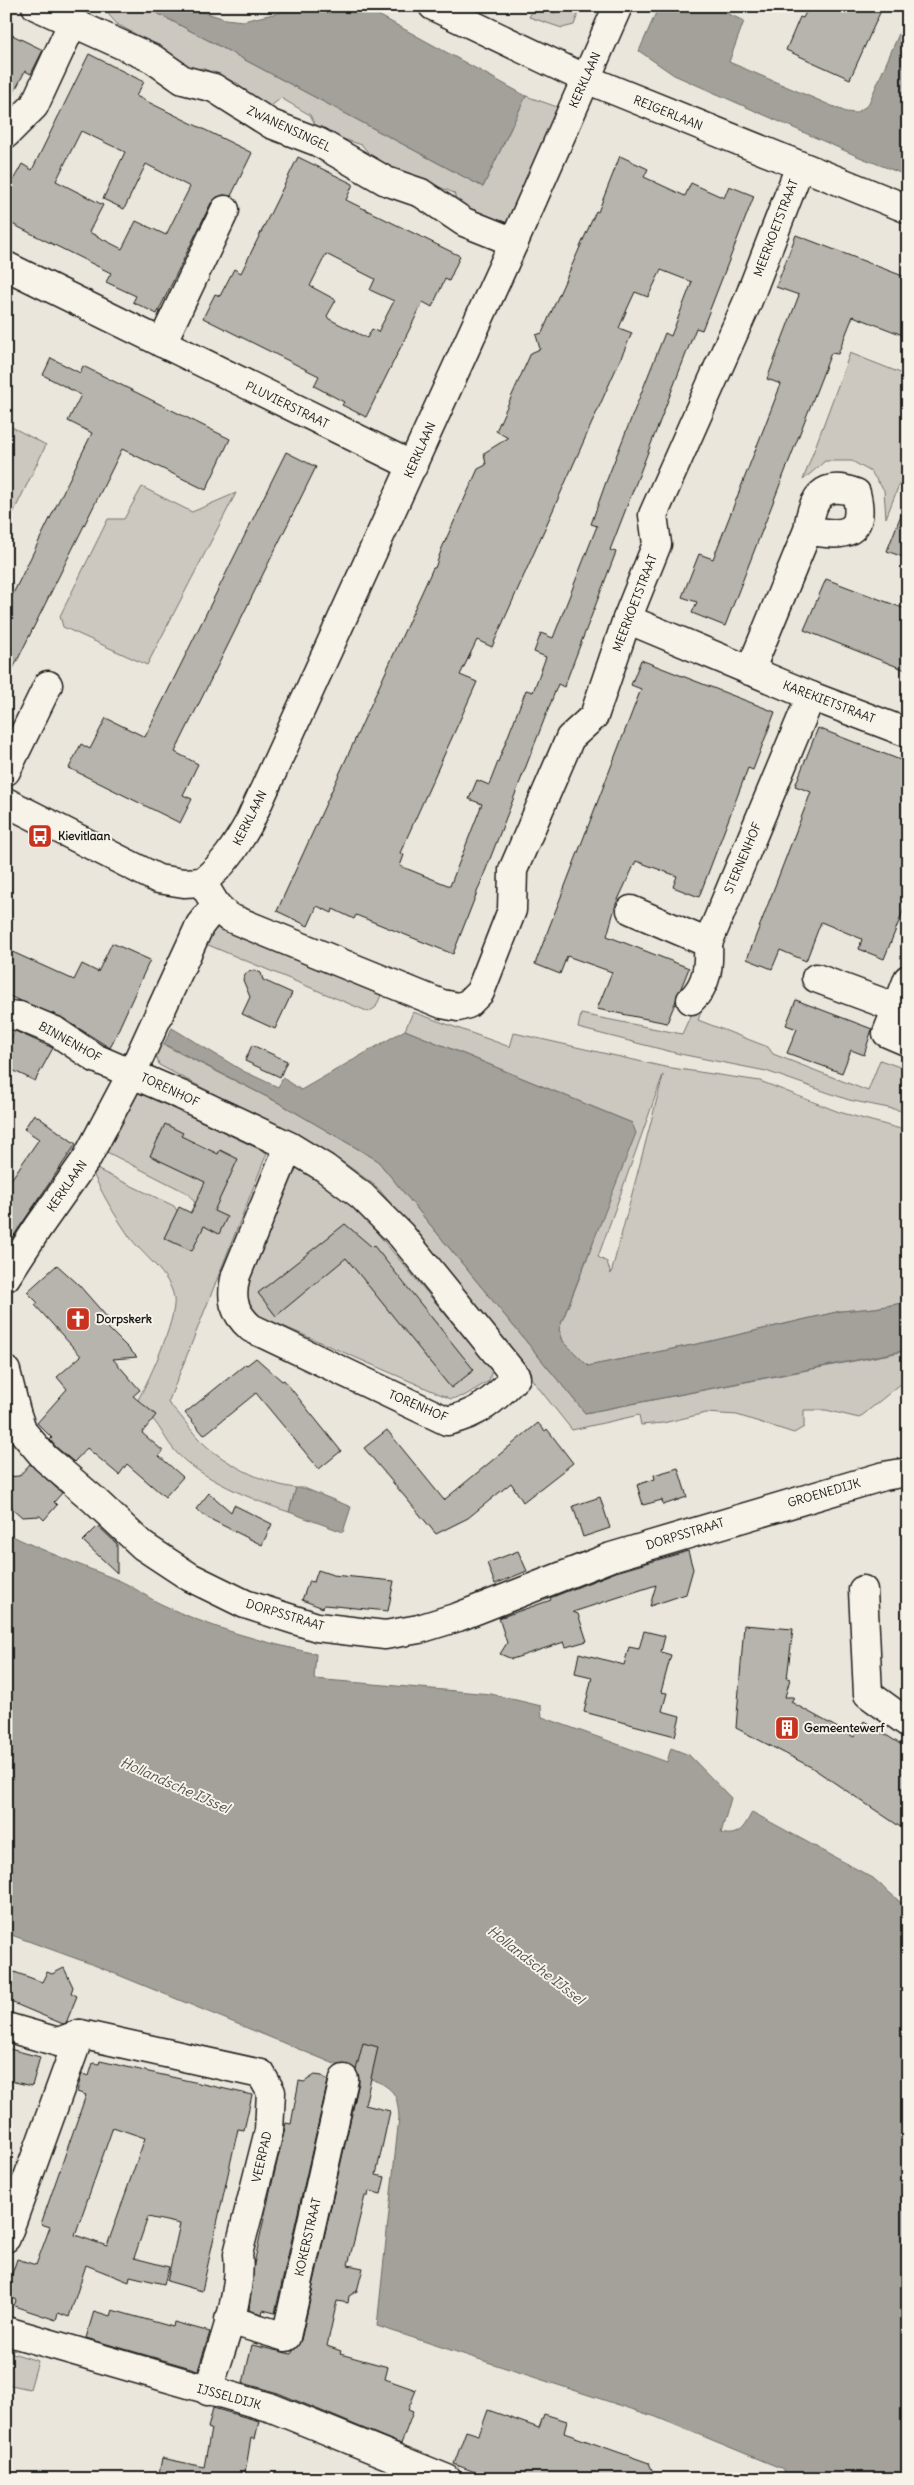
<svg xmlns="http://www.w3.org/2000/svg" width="914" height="2485" font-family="Delius,sans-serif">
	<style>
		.green { fill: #ccc8c0; stroke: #74726e; fill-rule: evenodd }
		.water { fill: #a3a19a; stroke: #6d6c68 }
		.building { fill: #b6b4ac; stroke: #1c1c1c; fill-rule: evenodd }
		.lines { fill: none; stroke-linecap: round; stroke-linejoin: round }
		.minor-casing { stroke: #1c1c1c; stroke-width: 31 }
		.minor { stroke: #f7f3e8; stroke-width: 28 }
		.labels { text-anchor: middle; stroke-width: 4; stroke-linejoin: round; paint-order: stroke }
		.street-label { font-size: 12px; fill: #1c1c1c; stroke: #f7f3e8 }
		.poi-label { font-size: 12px; font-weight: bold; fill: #1c1c1c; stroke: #f7f3e8; text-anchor: start }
		.water-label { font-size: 14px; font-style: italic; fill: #52514e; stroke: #f7f3e8 }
	</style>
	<rect width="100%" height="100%" fill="#eae6dc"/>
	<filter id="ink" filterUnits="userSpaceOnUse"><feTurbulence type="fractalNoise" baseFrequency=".02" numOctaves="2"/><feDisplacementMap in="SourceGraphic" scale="10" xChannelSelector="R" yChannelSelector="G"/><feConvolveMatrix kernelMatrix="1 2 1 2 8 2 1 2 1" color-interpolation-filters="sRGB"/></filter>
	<g filter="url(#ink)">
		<g class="green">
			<polygon points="101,6 144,6 483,187 526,96 560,108 507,228 459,208 454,193 374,160 362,145 318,131 310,115 281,98 265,111 244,100 239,84 202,68 189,72 173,66 164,50 117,24"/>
			<polygon points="536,6 546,6 554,13 569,6 581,6 574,25 562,28 529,17"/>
			<polygon points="850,353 908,376 908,462 886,518 884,490 871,472 852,461 825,461 803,480"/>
			<polygon points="6,424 46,445 6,528"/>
			<polygon points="142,487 192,512 236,493 147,665 63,627 60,616 108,519 124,519"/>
			<polygon points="214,917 384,988 376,1007 369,1012 201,942"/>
			<polygon points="697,1001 704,1004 698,1020 768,1047 773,1054 868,1091 880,1060 908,1070 908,1112 849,1100 766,1071 680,1054 578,1028 581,1014 682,1034"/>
			<path d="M413,1012L510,1047L514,1033L665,1067L760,1081L839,1112L908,1131V1302L875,1308L841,1311L707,1342L588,1366L563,1341L559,1329L589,1254L632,1123L405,1030ZM663,1075V1076L611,1274L607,1262L598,1257Z"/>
			<polygon points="156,1041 281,1104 377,1160 585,1413 906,1351 908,1378 859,1418 826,1410 804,1410 804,1427 794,1433 737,1415 706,1413 663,1423 641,1425 639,1415 572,1430 437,1260 377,1187 343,1162 159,1065 156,1054 151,1051"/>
			<path d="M129,1087L267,1153L168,1403C180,1413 188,1427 198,1438C219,1461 266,1485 296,1488L289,1512C257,1502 197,1477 175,1451C158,1430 161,1422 135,1405C147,1385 177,1320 174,1298C170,1273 143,1256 129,1236C114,1214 100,1191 90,1166L174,1206L185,1223L195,1203L189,1194L99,1148Z"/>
			<polygon points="291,1166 324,1179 352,1203 492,1370 489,1381 464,1396 451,1399 253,1313 241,1296"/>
			<polygon points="6,2351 38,2361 30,2389 6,2384"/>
		</g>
		<g class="water">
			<polygon points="144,6 185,6 225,19 243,21 308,6 362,6 526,96 483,187"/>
			<polygon points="659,6 711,6 744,21 729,62 846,112 856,113 868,105 908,13 908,107 904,123 908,129 908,176 857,156 674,75 639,51"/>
			<polygon points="172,1028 243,1071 278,1087 283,1078 301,1090 405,1030 632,1123 636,1133 559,1329 563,1341 588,1366 707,1342 841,1311 875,1308 908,1302 908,1350 585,1413 377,1160 281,1104 164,1044"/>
			<polygon points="296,1488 304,1488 351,1507 343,1532 289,1512"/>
			<path d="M6,1533C43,1551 80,1565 118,1580C133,1586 146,1597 161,1604C210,1628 263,1642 316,1654L314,1679L491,1694L541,1706L542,1717L667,1762L671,1748L689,1755L731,1798L721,1833C739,1838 745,1826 752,1812L873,1878L908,1909V2479H784L783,2469L656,2417L377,2326L399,2117C397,2098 397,2093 381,2083L94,1965L6,1933Z"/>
		</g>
		<g class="building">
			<polygon points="809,6 883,6 850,79 786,50 800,17 803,18"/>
			<polygon points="6,32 43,50 31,74 25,71 6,108"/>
			<path d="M89,54L144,82L136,96L252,153L231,196L223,195L217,197L211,203L157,314L133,302L136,296L106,282L111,273L6,221V193L22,164L32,170ZM81,131L125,152L103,199L124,209L146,164L190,187L166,235L136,221L122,249L89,232L103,205L56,181Z"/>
			<path d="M620,156L648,169L644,177L685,196L691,183L724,198L729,186L754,196L702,330L696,328L610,550L616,552L564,687L558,684L453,954L356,915L354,919L333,909L332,913L317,906L308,926L277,911L433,568H435L442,548L478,469L486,465L484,453L508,438L496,431L531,353L540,349L536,335L542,333L596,211L598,212ZM661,270L692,282L671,336L665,333L606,482L591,524L597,526L553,638L541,633L534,652L546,657L533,692L526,690L489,785L477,780L469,799L482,804L450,886L400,866L404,855L400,853L477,682L460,675L477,640L492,647L632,333L619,328L628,307L635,292L648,297Z"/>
			<path d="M298,157L353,184L346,200L460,256L449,281L445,279L432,307L423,302L366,417L342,405L344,402L314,386L319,376L203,318L215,294L220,296L234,269L241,273ZM326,254L375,279L370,290L394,301L378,332L372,329L367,338L329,319L327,316L336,300L310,286Z"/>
			<polygon points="796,235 908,278 908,337 853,316 838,354 831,353 725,626 692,613 697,602 682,597 699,554 713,559 781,384 767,379 799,295 776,287"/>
			<polygon points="51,358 80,373 83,366 230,439 206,490 122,449 6,683 6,608 92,433 68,421 81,395 43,375"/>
			<polygon points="286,452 316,467 175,752 198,764 183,795 192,799 180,823 69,768 81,744 90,749 106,718 145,737"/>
			<polygon points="906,502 908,502 908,559 887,551"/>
			<polygon points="826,579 908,610 908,671 804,630"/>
			<polygon points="641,660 775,712 753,770 748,768 699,897 673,887 677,876 636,861 616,904 607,936 689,968 667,1023 597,1009 612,972 567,956 560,974 535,964 641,689 631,685"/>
			<polygon points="818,728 908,763 908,899 884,959 859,949 862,939 821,922 806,961 780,950 772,969 747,959 811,792 795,786"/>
			<polygon points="112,943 150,960 110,1048 61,1017 6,995 6,949 74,980 82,964 98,972"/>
			<polygon points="254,970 261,973 263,980 292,993 275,1029 242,1014 250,997 243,980 246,973"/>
			<polygon points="796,1000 872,1029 864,1055 851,1050 842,1073 787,1053 797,1029 786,1025"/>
			<polygon points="15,1031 53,1048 35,1081 6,1067 6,1047"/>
			<polygon points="252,1045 287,1061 280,1077 245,1061"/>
			<polygon points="34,1114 76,1144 6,1247 6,1187 39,1139 24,1129"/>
			<polygon points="165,1124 183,1133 181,1136 218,1154 220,1150 238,1159 214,1211 227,1217 219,1234 204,1226 192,1251 164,1238 179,1207 191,1213 205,1182 150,1156"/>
			<polygon points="345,1224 372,1247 374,1246 474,1370 451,1388 346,1258 276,1316 258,1293"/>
			<polygon points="57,1265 78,1284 113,1324 108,1328 137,1357 113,1359 140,1390 133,1396 156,1415 142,1433 163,1451 159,1456 183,1477 165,1497 127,1464 119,1475 87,1448 74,1462 56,1447 50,1440 52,1438 37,1423 67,1389 57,1377 81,1356 35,1305 38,1303 27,1292"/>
			<polygon points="256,1358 282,1381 284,1380 341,1451 319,1469 256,1393 204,1435 185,1413 246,1364 247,1365"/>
			<polygon points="538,1423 545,1431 547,1429 573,1463 523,1502 511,1483 468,1518 436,1534 364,1448 387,1430 444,1500"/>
			<polygon points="30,1464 62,1493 54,1502 57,1505 44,1520 40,1516 22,1517 12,1508 11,1493 6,1489 6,1477 19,1476"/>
			<polygon points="678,1468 687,1497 663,1505 662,1500 643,1505 637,1485 655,1479 654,1475"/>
			<polygon points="209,1493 231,1512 234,1505 272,1524 262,1545 208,1518 196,1509"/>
			<polygon points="600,1497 610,1528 583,1537 573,1506"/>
			<polygon points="98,1526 117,1544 117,1573 83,1541"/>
			<polygon points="518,1551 527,1571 495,1584 487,1563"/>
			<polygon points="688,1551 693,1569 686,1594 650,1606 656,1585 573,1612 578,1614 587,1641 566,1647 564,1642 512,1659 500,1654 507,1643 499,1618 551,1600 550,1598 616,1572"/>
			<polygon points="318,1570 333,1575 394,1581 388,1611 324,1605 323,1608 302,1600 309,1581 314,1582"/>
			<polygon points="744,1625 793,1629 787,1678 790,1679 785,1697 794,1697 791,1702 854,1737 864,1721 908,1749 908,1832 811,1767 736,1728"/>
			<polygon points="644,1631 665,1636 661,1652 671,1655 661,1692 667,1693 662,1711 680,1716 675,1736 584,1712 592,1677 575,1673 579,1653 624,1665 629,1647 639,1649"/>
			<polygon points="64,1968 73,1987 71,1993 77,1996 66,2023 63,2024 6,2000 6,1969 42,1982 47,1972 52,1974"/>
			<polygon points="363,2043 378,2047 365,2105 390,2111 376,2175 385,2177 381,2194 369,2191 368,2196 365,2196 348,2265 363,2268 357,2291 349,2296 348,2303 337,2301 327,2346 341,2351 340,2354 388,2367 385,2379 416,2390 408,2410 413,2412 401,2444 278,2393 243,2383 252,2345 291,2354 301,2340 359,2082 356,2070"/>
			<polygon points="6,2048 40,2057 32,2086 6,2080"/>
			<path d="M100,2061L252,2095L244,2130L238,2129L202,2291L167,2281L180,2224L148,2217L134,2258L169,2267L164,2284L130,2276L129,2282L86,2265L69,2317L58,2313L56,2320L14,2306L16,2300L6,2296V2292L17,2259L36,2265L50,2227L41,2224L86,2095L77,2092L80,2080L82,2074L89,2076L93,2063L99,2064ZM113,2127L145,2138L107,2246L75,2235Z"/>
			<polygon points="315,2075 322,2076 328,2081 275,2313 263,2310 262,2314 249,2310 254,2264 264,2218 286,2123 291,2124 299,2081 304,2082"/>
			<polygon points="112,2310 173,2327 174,2322 210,2332 198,2370 86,2338 94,2311 110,2316"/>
			<polygon points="213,2408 259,2421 255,2439 251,2438 244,2479 158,2479 162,2458 204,2467 211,2429 208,2428"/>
			<polygon points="488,2410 539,2428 544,2414 567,2421 564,2433 649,2463 656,2479 493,2479 454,2464 466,2431 479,2435"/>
		</g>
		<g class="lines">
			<defs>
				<g id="minor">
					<polyline points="36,6 153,59 183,80 214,88 271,124 318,142 386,181 421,193 464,222 514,242"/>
					<polyline points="433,6 586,79 908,209"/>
					<polyline points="6,134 34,106 72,24"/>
					<polyline points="6,266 413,466"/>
					<polyline points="162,343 225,210"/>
					<polyline points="627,619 811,696 908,733"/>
					<path d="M750,671L808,530C841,537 867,537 856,493C822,480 812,498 808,530"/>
					<polyline points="6,771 48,685"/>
					<polyline points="6,802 158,879 184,883 202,882"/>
					<polyline points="202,882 216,905 228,917 442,1004 458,1007 468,1004 480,992 512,910 513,870 570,738 594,716 627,619 657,544 653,515 747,303 800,166"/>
					<path d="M202,882C224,865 236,846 249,823L514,242L618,6"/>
					<polyline points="631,910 708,943 811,696"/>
					<polyline points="816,978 897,1008 887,1033 908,1042"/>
					<path d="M691,1000C708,984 709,965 708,943"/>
					<polyline points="897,1008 908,979"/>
					<path d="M6,1015L19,1016L55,1031L95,1058L181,1095L289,1146L236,1275C230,1298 233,1312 251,1328L447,1421C479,1414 494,1400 516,1377L401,1235L362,1196L325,1168L289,1146"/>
					<polyline points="6,1277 37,1229 87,1158 132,1073 200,925 216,905"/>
					<polyline points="6,1371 16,1412"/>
					<polyline points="6,1406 16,1412 23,1432 45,1458 93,1499 143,1546 190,1577 245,1604 317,1627 385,1635 419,1629 458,1617 611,1557 884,1476 908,1472"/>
					<polyline points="863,1590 868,1694 908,1723"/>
					<polyline points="6,2027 58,2042 80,2034 6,2238"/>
					<path d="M80,2034L261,2074L271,2092L269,2131L238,2254C243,2296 220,2350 208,2391"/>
					<polyline points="229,2320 286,2337 344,2079"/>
					<polyline points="6,2331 272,2408 447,2479"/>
				</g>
			</defs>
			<use href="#minor" class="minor-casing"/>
			<use href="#minor" class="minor"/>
		</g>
	</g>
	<defs>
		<symbol id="bus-square" viewBox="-11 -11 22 22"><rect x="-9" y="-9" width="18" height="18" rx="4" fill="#c8321e" stroke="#f7f3e8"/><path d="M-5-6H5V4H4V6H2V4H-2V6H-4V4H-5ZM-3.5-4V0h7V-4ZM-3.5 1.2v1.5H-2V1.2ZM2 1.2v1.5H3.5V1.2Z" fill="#fff"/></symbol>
		<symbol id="church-square" viewBox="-11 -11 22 22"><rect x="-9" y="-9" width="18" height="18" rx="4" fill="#c8321e" stroke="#f7f3e8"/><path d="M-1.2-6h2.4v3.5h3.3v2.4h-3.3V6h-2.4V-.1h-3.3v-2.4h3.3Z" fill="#fff"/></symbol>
		<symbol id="building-square" viewBox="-11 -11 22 22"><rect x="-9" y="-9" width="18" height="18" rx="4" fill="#c8321e" stroke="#f7f3e8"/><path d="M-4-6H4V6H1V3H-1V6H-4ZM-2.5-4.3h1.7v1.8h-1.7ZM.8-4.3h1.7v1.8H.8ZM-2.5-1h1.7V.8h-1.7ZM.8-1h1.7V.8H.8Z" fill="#fff"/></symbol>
	</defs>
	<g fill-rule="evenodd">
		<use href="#bus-square" x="26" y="822" width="28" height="28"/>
		<use href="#church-square" x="64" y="1305" width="28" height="28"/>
		<use href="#building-square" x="773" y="1714" width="28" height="28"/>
	</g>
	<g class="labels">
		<g class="street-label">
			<text transform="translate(585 80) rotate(-66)" y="4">KERKLAAN</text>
			<text transform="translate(668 113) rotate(22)" y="4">REIGERLAAN</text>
			<text transform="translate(289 129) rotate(25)" y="4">ZWANENSINGEL</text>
			<text transform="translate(776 228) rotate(-69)" y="4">MEERKOETSTRAAT</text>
			<text transform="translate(287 405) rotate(26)" y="4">PLUVIERSTRAAT</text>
			<text transform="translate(420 450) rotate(-66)" y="4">KERKLAAN</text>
			<text transform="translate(635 603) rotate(-69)" y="4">MEERKOETSTRAAT</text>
			<text transform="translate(829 702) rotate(21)" y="4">KAREKIETSTRAAT</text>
			<text transform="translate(250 818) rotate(-63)" y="4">KERKLAAN</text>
			<text transform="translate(743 858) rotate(-67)" y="4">STERNENHOF</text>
			<text transform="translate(70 1042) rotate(29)" y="4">BINNENHOF</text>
			<text transform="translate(170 1090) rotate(25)" y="4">TORENHOF</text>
			<text transform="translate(67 1186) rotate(-55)" y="4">KERKLAAN</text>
			<text transform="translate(418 1406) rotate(23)" y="4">TORENHOF</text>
			<text transform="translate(824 1493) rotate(-16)" y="4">GROENEDIJK</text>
			<text transform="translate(685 1534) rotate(-17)" y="4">DORPSSTRAAT</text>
			<text transform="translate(285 1615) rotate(17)" y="4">DORPSSTRAAT</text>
			<text transform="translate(262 2157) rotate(-77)" y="4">VEERPAD</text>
			<text transform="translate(308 2237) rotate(-77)" y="4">KOKERSTRAAT</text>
			<text transform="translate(229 2397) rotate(15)" y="4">IJSSELDIJK</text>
		</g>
		<g class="poi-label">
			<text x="58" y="840">Kievitlaan</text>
			<text x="96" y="1323">Dorpskerk</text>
			<text x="804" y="1732">Gemeentewerf</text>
		</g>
		<g class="water-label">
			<text transform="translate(175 1785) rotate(24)" y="5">Hollandsche IJssel</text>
			<text transform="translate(536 1965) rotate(38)" y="5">Hollandsche IJssel</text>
		</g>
	</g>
	<rect width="914" height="2485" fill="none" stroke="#f7f3e8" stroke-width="25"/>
	<rect x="12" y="12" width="889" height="2460" fill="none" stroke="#1c1c1c" stroke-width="2" filter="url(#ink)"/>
</svg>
